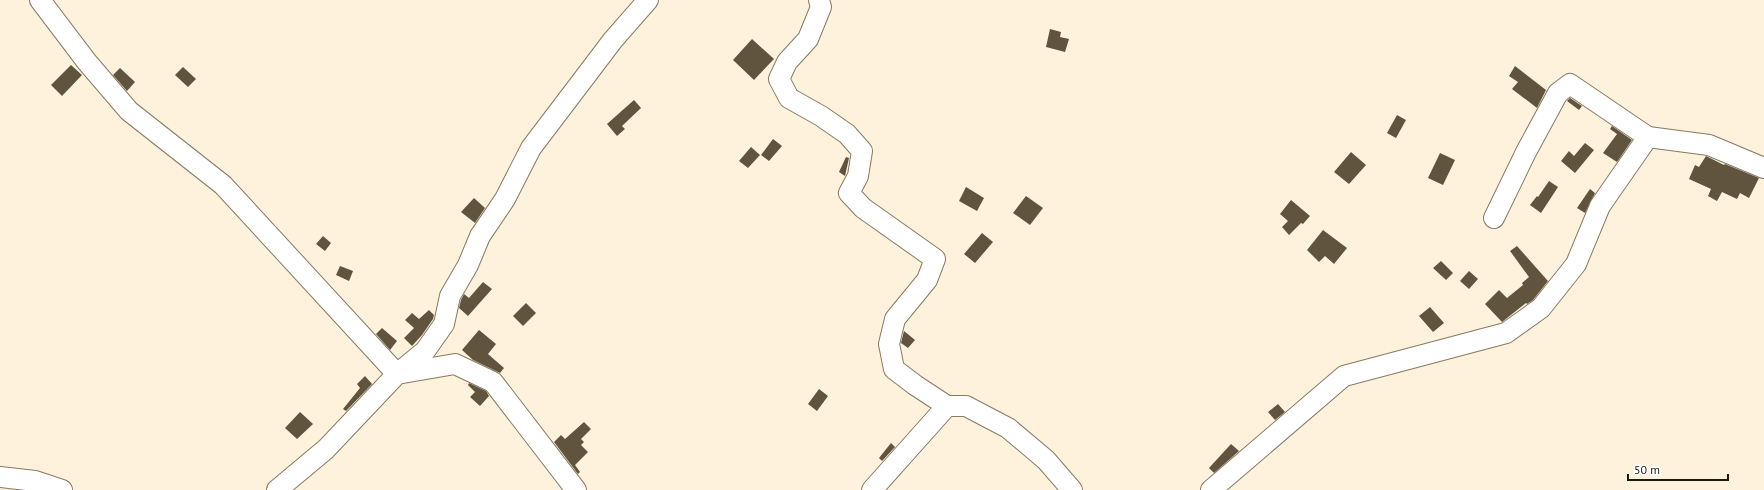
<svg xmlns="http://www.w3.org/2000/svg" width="1764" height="490" font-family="'PT Sans',sans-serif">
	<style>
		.building { fill: #61543e }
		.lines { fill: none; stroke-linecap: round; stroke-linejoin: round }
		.minor-casing { stroke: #887a63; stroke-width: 22 }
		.minor { stroke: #fff; stroke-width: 20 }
	</style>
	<rect width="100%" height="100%" fill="#fef2dd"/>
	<g class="building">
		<polygon points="1050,29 1061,32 1060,37 1069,39 1065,52 1046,47"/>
		<polygon points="752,39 774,59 754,80 733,60"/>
		<polygon points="71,65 82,75 62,96 51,85"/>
		<polygon points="1515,66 1546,90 1537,108 1512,89 1518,82 1509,76"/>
		<polygon points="183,67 196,79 188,87 175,75"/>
		<polygon points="120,68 135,82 127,91 113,75"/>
		<polygon points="1570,98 1582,106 1579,110 1567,101"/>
		<polygon points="634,100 641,108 622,126 625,129 617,136 607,124"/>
		<polygon points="1397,115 1406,120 1396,138 1387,133"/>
		<polygon points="1612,126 1632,140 1617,162 1603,153 1617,134 1610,129"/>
		<polygon points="773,139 782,146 769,161 761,155"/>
		<polygon points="1585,143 1594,150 1575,173 1561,161 1569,151 1574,156"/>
		<polygon points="751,147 760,155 748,168 739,161"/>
		<polygon points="1351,152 1366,165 1349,184 1334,172"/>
		<polygon points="1440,153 1455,160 1443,185 1428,178"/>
		<polygon points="1706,156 1724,165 1725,164 1759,178 1749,198 1740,193 1737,199 1722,192 1717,201 1708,196 1711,189 1689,179 1695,165 1699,167"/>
		<polygon points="846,157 849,158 845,176 839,172"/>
		<polygon points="1549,181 1558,187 1541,213 1530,205 1537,196 1538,197"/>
		<polygon points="966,187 984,198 977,211 959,201"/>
		<polygon points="1590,189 1595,193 1585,213 1577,208"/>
		<polygon points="1026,196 1043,208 1030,225 1013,213"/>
		<polygon points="474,198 485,208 475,223 461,212"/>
		<polygon points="1291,200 1310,216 1303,224 1301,223 1289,235 1282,227 1288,221 1280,214"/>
		<polygon points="1323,230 1347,248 1334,264 1325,256 1319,262 1307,250"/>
		<polygon points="982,233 993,242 975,263 964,254"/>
		<polygon points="323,236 331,243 325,251 316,244"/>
		<polygon points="1517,246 1548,281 1533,300 1527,304 1526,303 1502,322 1485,304 1499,290 1507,298 1523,285 1522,283 1529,277 1510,251"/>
		<polygon points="1441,261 1453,273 1446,280 1433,268"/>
		<polygon points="340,266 353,271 349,281 336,275"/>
		<polygon points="1469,271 1478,279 1469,289 1460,281"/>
		<polygon points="483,282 492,289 468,316 459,308 461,300 464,294 469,298"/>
		<polygon points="526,303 536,313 523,326 513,316"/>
		<polygon points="1430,307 1444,323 1433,332 1419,316"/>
		<polygon points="429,310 434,315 433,319 422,335 412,346 404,338 414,328 405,320 412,313 419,319"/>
		<polygon points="382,328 397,341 390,350 376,334"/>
		<polygon points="479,330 496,344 488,354 504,368 500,373 473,360 462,350"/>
		<polygon points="904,331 915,340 908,348 901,343"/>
		<polygon points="365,376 372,384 346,411 343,409 360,388 357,384"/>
		<polygon points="469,383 486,391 489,396 480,406 470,397 475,392 468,385"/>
		<polygon points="819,389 828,396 817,411 808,404"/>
		<polygon points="1278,404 1285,412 1275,420 1268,412"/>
		<polygon points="300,412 313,424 297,439 285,428"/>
		<polygon points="584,422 591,429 581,439 584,442 581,445 588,452 575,465 580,472 578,474 554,442 561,435 565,439"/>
		<polygon points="891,443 895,447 882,461 879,458"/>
		<polygon points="1231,444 1239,451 1214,473 1209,468"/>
	</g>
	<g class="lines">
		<defs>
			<g id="minor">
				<polyline points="40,0 87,62 129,111 223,185 397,374 425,351 444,324 450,296 468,265 480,236 505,199 531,148 613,40 648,0"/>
				<polyline points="819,0 821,7 808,39 787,62 779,79 789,98 821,116 847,134 862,151 858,176 849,193 863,208 935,259 927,280 895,319 889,344 894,369 915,385 947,406 966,406 1008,428 1046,460 1072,490"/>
				<polyline points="1494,218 1526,152 1558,93 1570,84 1648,137"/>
				<polyline points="0,477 35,481 62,490"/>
				<polyline points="277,490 326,449 397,374 455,364 493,382 576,490"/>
				<polyline points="872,490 947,406"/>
				<polyline points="1211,490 1344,376 1506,333 1541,308 1576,264 1600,206 1648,137 1709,145 1764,168"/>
			</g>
		</defs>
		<use href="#minor" class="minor-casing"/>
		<use href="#minor" class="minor"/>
	</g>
	<path d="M1628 474v6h100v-6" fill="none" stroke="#1d180e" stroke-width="2"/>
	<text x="1634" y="474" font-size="12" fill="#1d180e" stroke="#ffffff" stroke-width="3" paint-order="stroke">50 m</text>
</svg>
